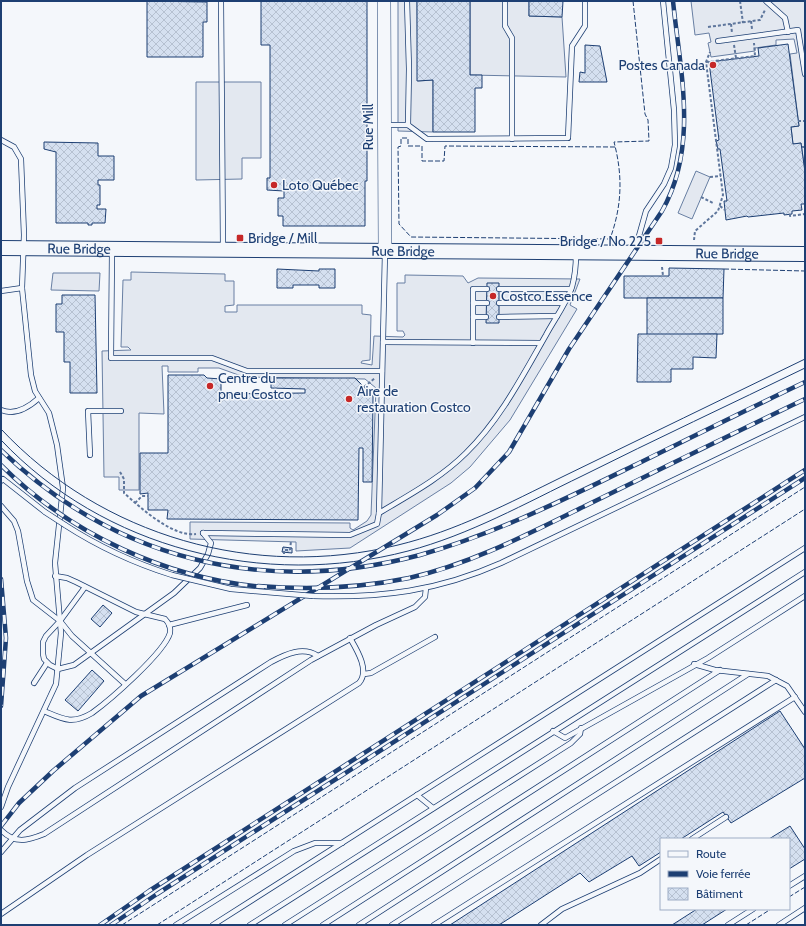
<svg xmlns="http://www.w3.org/2000/svg" width="806" height="926" font-family="Cabin,sans-serif">
	<style>
		.parking { fill: #e3e8f0; stroke: #687fa3 }
		.building { fill: url(#building-cross-hatch); stroke: #1d3f73 }
		.lines { fill: none; stroke-linecap: round; stroke-linejoin: round }
		.lane-casing { stroke: #1d3f73; stroke-width: 6 }
		.secondary-casing { stroke: #1d3f73; stroke-width: 14 }
		.primary-casing { stroke: #1d3f73; stroke-width: 16 }
		.path { stroke: #5e769c; stroke-width: 2; stroke-dasharray: 3 2; stroke-linecap: butt }
		.lane { stroke: #f4f7fb; stroke-width: 4.5 }
		.secondary { stroke: #f4f7fb; stroke-width: 13 }
		.primary { stroke: #f4f7fb; stroke-width: 14 }
		.tram { stroke: #1d3f73; stroke-width: 1 }
		.rail-casing { stroke: #1d3f73; stroke-width: 4.5 }
		.rail { stroke: #f4f7fb; stroke-width: 3; stroke-dasharray: 9; stroke-linecap: butt }
		.lane-bridge-casing { stroke: #1d3f73; stroke-width: 6; stroke-linecap: butt }
		.lane-bridge { stroke: #f4f7fb; stroke-width: 4.5 }
		.fence { stroke: #1d3f73; stroke-width: 1; stroke-dasharray: 5 2; stroke-linecap: butt }
		.poi-dot { fill: #c62828; stroke: #f4f7fb; stroke-width: 1.5 }
		.labels { text-anchor: middle; stroke-width: 3; stroke-linejoin: round; paint-order: stroke }
		.poi-label { font-size: 14px; fill: #1d3f73; stroke: #f4f7fb; text-anchor: start }
		.street-label { font-size: 14px; fill: #1d3f73; stroke: #f4f7fb }
	</style>
	<defs>
		<pattern id="building-cross-hatch" width="8" height="8" patternUnits="userSpaceOnUse"><rect width="8" height="8" fill="#d5e0f0"/><path d="M0 0l8 8M0 8l8-8" fill="none" stroke="#b6c1d1"/></pattern>
	</defs>
	<rect width="100%" height="100%" fill="#f4f7fb"/>
	<g class="parking">
		<polygon points="398,1 417,1 418,81 433,80 433,132 398,131"/>
		<polygon points="470,1 529,1 529,16 562,17 566,77 470,75"/>
		<polygon points="691,1 805,1 805,172 801,143 793,144 791,127 799,126 790,54 797,53 794,39 776,40 776,45 755,48 755,51 711,57 708,43 711,42 709,33 695,35"/>
		<polygon points="196,82 261,82 261,158 242,158 242,179 196,180"/>
		<polygon points="696,171 710,177 692,219 678,213"/>
		<polygon points="131,272 225,274 225,281 234,281 234,305 225,306 225,312 237,312 237,305 362,305 362,314 371,315 370,360 362,361 361,363 372,365 374,336 403,337 405,335 403,331 397,331 397,283 405,283 405,275 463,276 468,283 478,278 580,279 570,305 577,309 510,420 470,467 451,483 350,548 296,551 296,542 190,539 190,522 350,523 350,528 353,530 367,521 371,515 376,388 365,379 244,377 219,368 198,368 198,372 168,372 168,366 162,366 164,414 139,413 139,490 119,490 119,477 104,477 102,351 131,350 128,347 121,347 123,280 131,280"/>
		<polygon points="53,273 100,273 99,291 51,290"/>
	</g>
	<g class="building">
		<polygon points="147,1 207,2 207,22 203,22 203,57 147,57"/>
		<polygon points="261,1 367,1 367,181 365,181 365,226 283,226 283,216 278,216 278,198 284,198 284,191 267,190 267,178 270,178 270,45 261,45"/>
		<polygon points="417,1 470,1 470,75 482,75 482,88 475,88 475,132 433,132 433,80 417,81"/>
		<polygon points="529,1 563,1 562,17 529,16"/>
		<polygon points="788,44 799,126 791,127 793,144 801,143 805,172 805,204 801,204 802,210 792,211 792,214 784,215 784,213 748,217 747,216 726,220 724,201 727,201 720,149 718,149 716,141 719,140 709,62 759,56 758,48"/>
		<polygon points="585,45 600,46 607,82 579,82 580,72 585,73"/>
		<polygon points="44,142 98,143 98,156 114,156 114,180 98,180 98,185 100,185 100,205 97,205 97,209 106,209 105,223 92,223 92,225 88,225 88,223 56,223 56,152 44,149"/>
		<polygon points="669,268 724,269 723,298 624,298 624,276 669,276"/>
		<polygon points="277,269 319,271 319,269 335,269 335,288 319,288 319,285 293,285 293,288 277,288"/>
		<polygon points="487,283 499,283 499,323 486,323"/>
		<polygon points="62,295 95,295 97,393 70,393 70,362 64,362 64,332 56,332 56,304 62,304"/>
		<polygon points="647,298 723,298 723,334 647,335"/>
		<polygon points="638,334 717,334 716,358 693,357 693,369 671,369 671,382 637,382"/>
		<polygon points="168,375 204,375 207,378 221,379 221,394 305,393 305,389 271,388 271,378 355,378 373,396 372,482 363,482 363,448 359,448 358,520 167,519 168,510 148,510 148,493 140,494 140,453 168,453"/>
		<polygon points="283,547 292,548 292,553 282,552"/>
		<polygon points="103,605 112,613 100,627 91,619"/>
		<polygon points="92,670 104,681 78,711 65,700"/>
		<polygon points="780,711 805,749 805,778 731,823 723,812 681,839 661,839 661,852 639,866 632,856 589,882 580,873 499,925 450,925"/>
		<polygon points="790,826 805,849 805,859 789,869 789,839 769,839"/>
		<polygon points="697,909 727,909 702,925 672,925"/>
	</g>
	<g class="lines">
		<defs>
			<g id="lane">
				<polyline points="221,1 223,247"/>
				<polyline points="505,1 505,26 512,38 512,139"/>
				<polyline points="766,1 785,18 788,32"/>
				<polyline points="718,41 798,30 805,74"/>
				<polyline points="386,125 408,125 409,69 407,1"/>
				<polyline points="408,125 427,139 568,138 572,46 585,26 585,1"/>
				<polyline points="1,140 14,147 21,159 24,235 22,288 31,375 35,391 49,413 57,445 63,488 55,563 61,633 56,684 8,787 1,807"/>
				<polyline points="635,250 646,211 664,184 671,168 675,145 674,110 663,1"/>
				<polyline points="112,251 111,358 212,358 247,371 382,371"/>
				<polyline points="499,289 571,289"/>
				<polyline points="1,291 22,288"/>
				<polyline points="473,303 487,303"/>
				<polyline points="499,303 564,303"/>
				<polyline points="473,317 486,317"/>
				<polyline points="499,317 557,316"/>
				<polyline points="383,342 541,343"/>
				<polyline points="473,343 473,289 487,289"/>
				<path d="M1,410C15,416 29,407 39,398"/>
				<polyline points="90,455 88,411 121,411"/>
				<polyline points="1,481 3,479 45,512"/>
				<polyline points="1,506 14,521 18,531 27,581 33,600 60,621 72,636 125,684"/>
				<path d="M379,513C409,495 441,478 466,453C500,420 523,375 546,335C554,320 566,304 572,287C575,276 576,266 576,254"/>
				<path d="M65,525C99,547 134,563 172,575"/>
				<polyline points="203,533 350,535 377,524 379,513 385,252"/>
				<polyline points="85,587 60,621 46,636 43,642 43,654 44,659 50,665 58,669 74,665 174,593 200,568 208,554 211,543 203,533"/>
				<path d="M313,596C382,598 438,591 501,563L805,417"/>
				<polyline points="169,625 247,605"/>
				<polyline points="694,664 715,670 768,676 787,686 805,712"/>
				<polyline points="364,674 371,673 435,637"/>
				<polyline points="34,683 47,663"/>
				<path d="M44,711C63,719 72,725 92,713C110,700 164,653 170,633C171,627 169,623 165,619L136,612L76,582L67,578L55,576"/>
				<polyline points="553,731 565,738 708,658 805,596"/>
				<polyline points="417,795 433,808"/>
				<path d="M1,830C15,844 27,841 44,834L311,660L376,625L415,607L425,597L426,588"/>
				<polyline points="692,839 726,817"/>
				<path d="M1,852L20,830L75,788L271,662C286,654 303,646 318,656"/>
				<polyline points="789,886 805,876"/>
				<path d="M1,914L87,855L359,683C370,671 357,650 350,638"/>
				<polyline points="176,925 294,851 315,843 342,843"/>
				<polyline points="213,925 805,548"/>
				<polyline points="250,925 805,572"/>
				<polyline points="285,925 571,743 580,734 581,728"/>
				<polyline points="323,925 720,670"/>
				<polyline points="359,925 748,674"/>
				<polyline points="392,925 776,680"/>
				<polyline points="434,925 795,697"/>
				<polyline points="541,925 562,909 640,873 661,859"/>
				<polyline points="728,925 753,909"/>
				<polyline points="779,925 805,908"/>
			</g>
			<polyline id="secondary" points="384,1 385,252"/>
			<g id="primary">
				<path id="s1" d="M1,248L805,254"/>
			</g>
		</defs>
		<use href="#lane" class="lane-casing"/>
		<use href="#secondary" class="secondary-casing"/>
		<use href="#primary" class="primary-casing"/>
		<g class="path">
			<polyline points="740,1 743,23"/>
			<polyline points="751,21 752,29"/>
			<polyline points="731,24 732,33"/>
			<polyline points="708,27 760,20 765,10"/>
			<polyline points="734,45 736,58"/>
			<polyline points="706,62 755,56 754,43"/>
			<polyline points="798,121 805,121"/>
			<polyline points="802,147 805,147"/>
			<polyline points="710,177 721,176"/>
			<polyline points="701,197 713,203"/>
			<polyline points="720,206 725,210"/>
			<polyline points="790,214 790,216 805,214"/>
			<polyline points="694,240 695,231 718,211 723,195 706,62 710,52"/>
			<polyline points="662,267 663,276"/>
			<polyline points="364,387 375,378"/>
			<path d="M120,472L124,479V493C141,508 172,537 196,534"/>
			<polyline points="135,503 142,496 148,496"/>
			<polyline points="284,554 284,550 290,550 291,541"/>
		</g>
		<use href="#lane" class="lane"/>
		<use href="#secondary" class="secondary"/>
		<use href="#primary" class="primary"/>
		<g class="tram">
			<path d="M1,429C102,537 255,580 398,545C456,531 509,503 562,477C643,438 724,398 805,359"/>
			<path d="M1,440C104,549 264,589 408,551C469,535 526,503 582,476C656,439 731,404 805,368"/>
		</g>
		<defs>
			<g id="rail">
				<path d="M1,450C116,561 266,596 420,555C495,534 565,499 635,465C692,437 748,409 805,382"/>
				<path d="M1,465C70,534 167,579 264,587"/>
				<polyline points="1,579 6,638 1,706"/>
				<path d="M258,586C308,590 360,588 409,578C471,564 528,534 585,506C658,470 732,434 805,399"/>
				<path d="M1,826L19,803L53,771L141,696L437,515L475,488L509,452L569,349L662,211C699,146 680,71 673,1"/>
				<polyline points="100,925 149,891 805,470"/>
				<polyline points="111,925 157,894 805,478"/>
			</g>
		</defs>
		<use href="#rail" class="rail-casing"/>
		<use href="#rail" class="rail"/>
		<defs>
			<g id="lane-bridge">
				<polyline points="45,512 65,525"/>
				<polyline points="172,575 231,589 313,596"/>
			</g>
		</defs>
		<use href="#lane-bridge" class="lane-bridge-casing"/>
		<use href="#lane-bridge" class="lane-bridge"/>
		<g class="fence">
			<path d="M615,147L445,146L444,161H422V146H408V138H401V146L398,147L399,224L411,237L610,239C622,206 623,176 614,142L649,141L648,120L645,114L633,1"/>
			<polyline points="724,269 805,271"/>
			<polyline points="789,897 805,887"/>
			<polyline points="122,925 805,487"/>
			<polyline points="157,925 805,509"/>
			<polyline points="746,925 771,909"/>
		</g>
	</g>
	<g class="poi-dot">
		<circle cx="713" cy="65" r="4"/>
		<circle cx="274" cy="185" r="4"/>
		<rect x="236" y="234" width="8" height="8" rx="2"/>
		<rect x="655" y="237" width="8" height="8" rx="2"/>
		<circle cx="493" cy="296" r="4"/>
		<circle cx="210" cy="386" r="4"/>
		<circle cx="349" cy="399" r="4"/>
	</g>
	<g class="labels">
		<g class="poi-label">
			<text x="705" y="70" text-anchor="end">Postes Canada</text>
			<text x="282" y="190">Loto Québec</text>
			<text x="248" y="243">Bridge / Mill</text>
			<text x="651" y="246" text-anchor="end">Bridge / No 225</text>
			<text x="501" y="301">Costco Essence</text>
			<text x="218" y="383">Centre du<tspan x="218" dy="16">pneu Costco</tspan></text>
			<text x="357" y="396">Aire de<tspan x="357" dy="16">restauration Costco</tspan></text>
		</g>
		<g class="street-label">
			<text transform="translate(368 127) rotate(-90)" y="5">Rue Mill</text>
			<text dy="5" stroke="none"><textPath href="#s1" startOffset="78">Rue Bridge</textPath></text>
			<text dy="5" stroke="none"><textPath href="#s1" startOffset="402">Rue Bridge</textPath></text>
			<text dy="5" stroke="none"><textPath href="#s1" startOffset="726">Rue Bridge</textPath></text>
		</g>
	</g>
	<rect width="806" height="926" fill="none" stroke="#1d3f73" stroke-width="4"/>
	<rect x="660" y="838" width="130" height="72" fill="#f4f7fb" stroke="#9eadc5"/>
	<rect x="668" y="851" width="20" height="6" fill="#f4f7fb" stroke="#9eadc5"/>
	<text x="696" y="858" font-size="12" fill="#1d3f73">Route</text>
	<rect x="668" y="871" width="20" height="6" fill="#1d3f73" stroke="#9eadc5"/>
	<text x="696" y="878" font-size="12" fill="#1d3f73">Voie ferrée</text>
	<rect x="668" y="888" width="20" height="12" fill="url(#building-cross-hatch)" stroke="#9eadc5"/>
	<text x="696" y="898" font-size="12" fill="#1d3f73">Bâtiment</text>
</svg>
